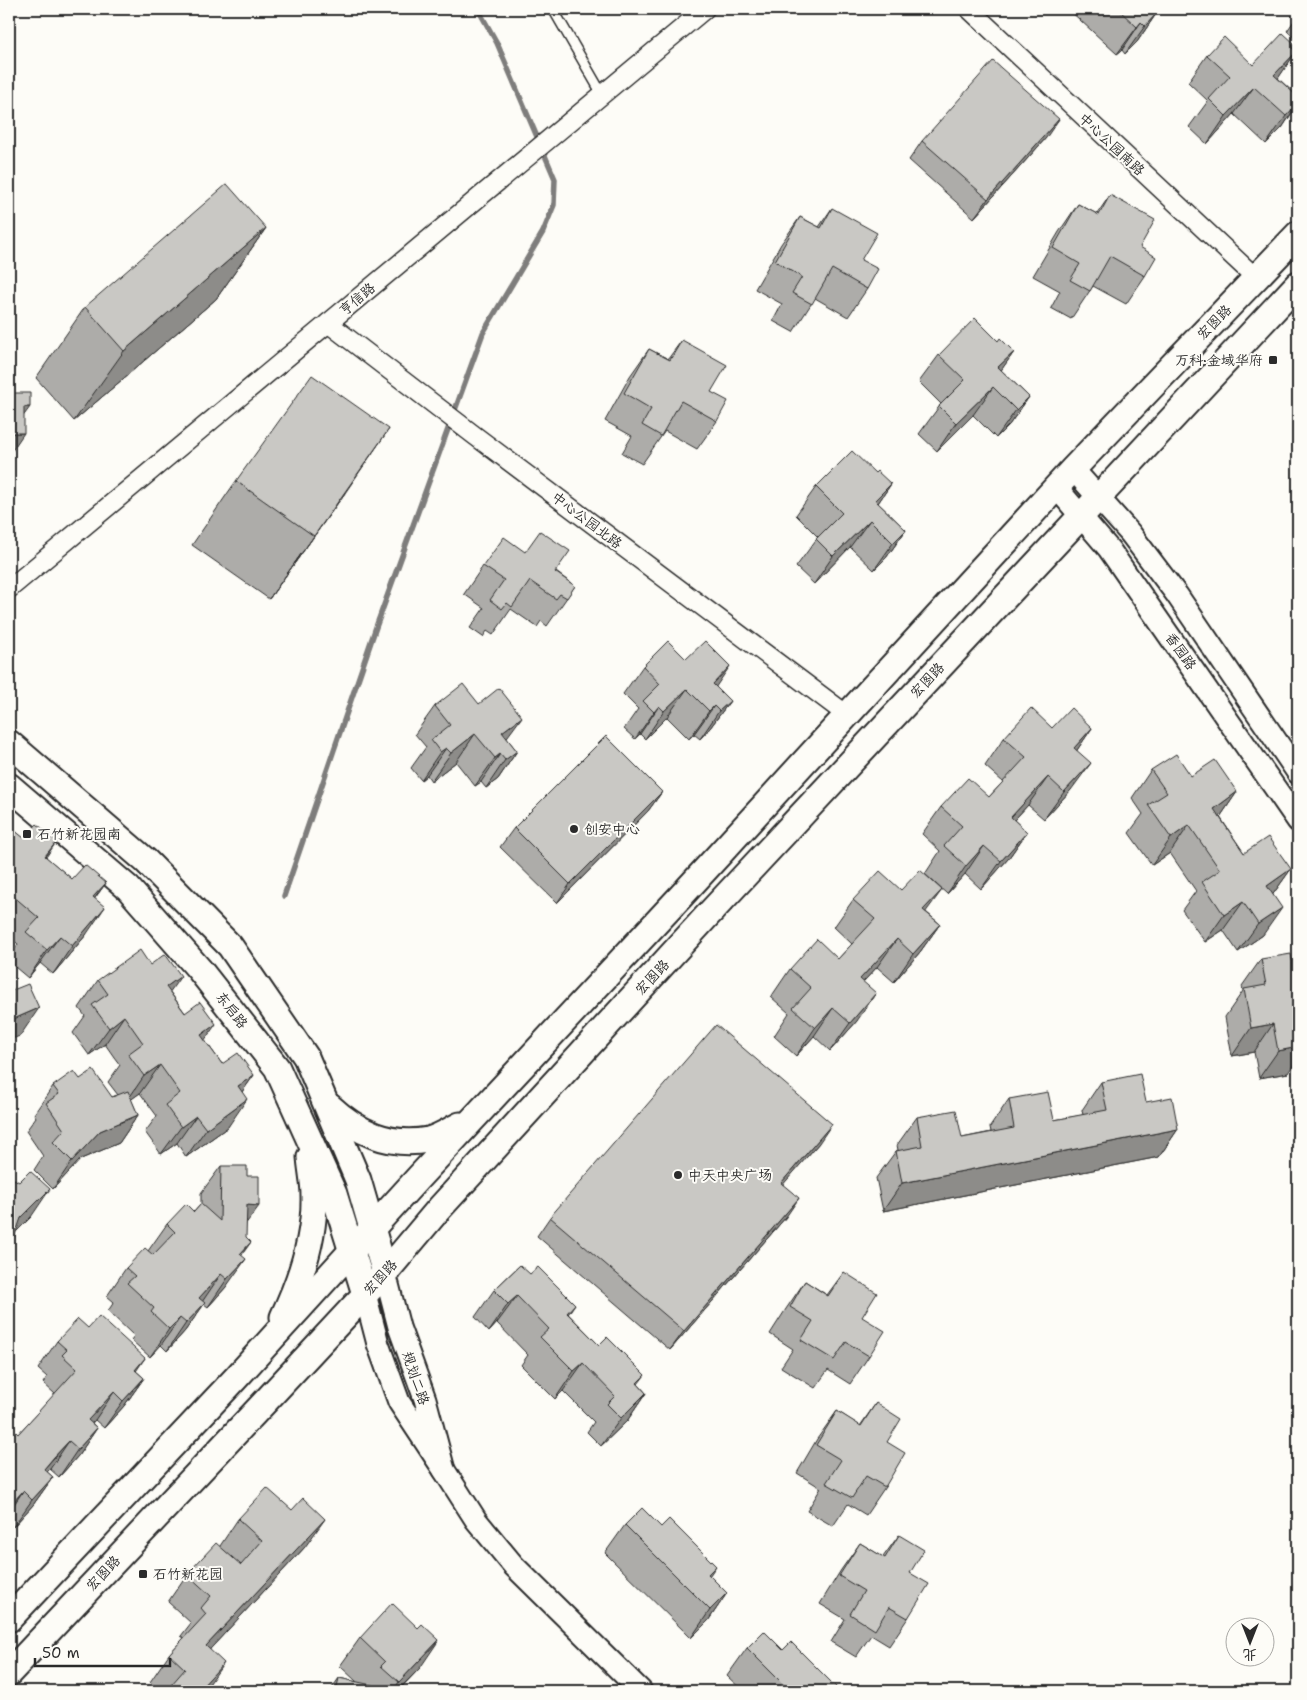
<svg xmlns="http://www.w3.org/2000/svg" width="1307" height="1700" font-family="'Shantell Sans','LXGW WenKai TC',sans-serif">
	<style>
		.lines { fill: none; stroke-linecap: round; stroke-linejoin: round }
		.stream { stroke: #7e7d7b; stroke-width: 5.5 }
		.service-casing { stroke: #2b2b2b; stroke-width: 12 }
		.minor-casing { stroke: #2b2b2b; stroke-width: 21 }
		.tertiary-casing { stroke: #2b2b2b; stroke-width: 25 }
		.secondary-casing { stroke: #2b2b2b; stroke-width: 29 }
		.service { stroke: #fdfcf7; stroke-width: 9 }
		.minor { stroke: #fdfcf7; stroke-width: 18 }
		.tertiary { stroke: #fdfcf7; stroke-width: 21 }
		.secondary { stroke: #fdfcf7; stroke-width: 25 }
		.wall { fill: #adaca9; stroke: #2b2b2b }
		.shaded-wall { fill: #8d8c89; stroke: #2b2b2b }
		.building { fill: #c9c8c4; stroke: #2b2b2b }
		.poi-dot { fill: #2b2b2b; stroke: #fdfcf7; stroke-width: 2 }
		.labels { text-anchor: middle; stroke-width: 4; stroke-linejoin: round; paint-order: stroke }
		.street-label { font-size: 14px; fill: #2b2b2b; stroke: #fdfcf7 }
		.poi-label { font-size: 14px; fill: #2b2b2b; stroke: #fdfcf7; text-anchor: start }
	</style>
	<rect width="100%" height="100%" fill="#fdfcf7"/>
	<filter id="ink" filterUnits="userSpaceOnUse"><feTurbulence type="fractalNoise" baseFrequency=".02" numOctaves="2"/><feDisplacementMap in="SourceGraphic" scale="10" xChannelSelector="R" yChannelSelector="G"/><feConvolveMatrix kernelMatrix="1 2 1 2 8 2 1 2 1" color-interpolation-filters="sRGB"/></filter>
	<g filter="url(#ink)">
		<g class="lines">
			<polyline class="stream" points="284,896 376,627 483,333 543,232 554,205 555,179 497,43 478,9"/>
			<defs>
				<polyline id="service" points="553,9 602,94"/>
				<g id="minor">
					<polyline points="969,9 1256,278"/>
					<polyline points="328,323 474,435 847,715"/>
					<polyline points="9,589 705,9"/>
				</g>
				<g id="tertiary">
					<polyline points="1073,469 1130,533 1177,595 1298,773"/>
					<polyline points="1056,487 1109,549 1298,821"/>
					<polyline points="365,1294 378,1344 399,1402 444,1470 425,1399 399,1327 385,1273"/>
					<polyline points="444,1470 476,1520 514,1566 641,1691"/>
				</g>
				<g id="secondary">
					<polyline points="9,743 146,861 230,946 306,1057 358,1180 385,1273"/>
					<polyline points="9,786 128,888 199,969 277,1068 334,1194 365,1294"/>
					<path d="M329,1106C357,1132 388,1147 428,1140C438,1138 450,1130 460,1125"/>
					<path d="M283,1317C301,1279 315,1238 314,1196C314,1183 311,1170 310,1157"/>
					<polyline points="9,1619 235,1379 419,1177 682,895 1073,469 1298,234"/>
					<polyline points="9,1673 263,1404 385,1273 438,1210 707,916 1298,284"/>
				</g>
			</defs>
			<use href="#service" class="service-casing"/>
			<use href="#minor" class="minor-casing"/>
			<use href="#tertiary" class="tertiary-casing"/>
			<use href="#secondary" class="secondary-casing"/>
			<use href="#service" class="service"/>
			<use href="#minor" class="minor"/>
			<use href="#tertiary" class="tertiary"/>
			<use href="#secondary" class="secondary"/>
		</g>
		<g class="wall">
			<polygon points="1068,9 1150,9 1156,14 1137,42 1125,54 1122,50 1117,54"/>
			<polygon points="1298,15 1298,41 1287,31"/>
			<polygon points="1292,49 1296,52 1278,78 1298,97 1298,104 1282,128 1266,144 1234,114 1207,144 1189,127 1208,101 1188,82 1207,55 1253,65"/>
			<polygon points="1046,138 974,218 909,160 922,141"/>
			<polygon points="1110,195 1140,247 1145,276 1126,304 1093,286 1071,319 1051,308 1060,291 1033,276 1059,232 1078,204 1097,214"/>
			<polygon points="832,208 861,260 867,289 848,317 815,298 793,332 773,321 782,304 755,289 781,244 800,217 819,227"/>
			<polygon points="266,228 216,299 74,421 36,378 85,307"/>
			<polygon points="682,340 711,392 717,421 697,449 665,431 642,464 622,453 632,436 605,421 630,376 649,349 668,359"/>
			<polygon points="998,341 1014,352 1001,370 1029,397 1009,425 996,438 973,415 937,451 919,434 941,404 919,382 939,355"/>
			<polygon points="875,473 891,484 878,503 906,530 886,558 874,570 850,547 814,584 796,567 818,537 796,515 816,487"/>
			<polygon points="236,481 345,493 269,599 192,545"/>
			<polygon points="483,566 556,572 575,586 547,626 541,621 537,627 511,609 493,635 487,631 483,637 470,628 484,608 464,594"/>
			<polygon points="643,666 716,687 730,701 710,728 700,739 694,734 689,739 667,717 645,739 640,734 635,739 624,729 638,709 623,694"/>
			<polygon points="479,704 517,751 498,779 486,788 481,782 475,786 456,762 431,781 427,775 421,780 411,768 426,747 415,734 435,706"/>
			<polygon points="1052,728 1092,728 1077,750 1071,790 1044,819 1028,805 1014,820 1027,832 1008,859 981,889 965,874 947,894 925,874 940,851 922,834 941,807 989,797 1003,782 985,766 1004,738"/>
			<polygon points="1151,770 1191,776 1237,792 1220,817 1244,853 1291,869 1273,894 1263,935 1238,952 1223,930 1205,942 1182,910 1196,891 1170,853 1152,865 1129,833 1143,814 1132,798"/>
			<polygon points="662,792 648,811 557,903 500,847 514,828"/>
			<polygon points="9,826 72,879 106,883 95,898 86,935 53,974 40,963 28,978 9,962 9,958 18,944 9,936"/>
			<polygon points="853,900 926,912 940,924 920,952 894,982 877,967 863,982 857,1021 830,1051 814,1036 796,1056 774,1036 789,1013 771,997 790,969 838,959 852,944 834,927"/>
			<polygon points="1261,959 1288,1073 1259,1078 1254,1052 1232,1056 1225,1017 1243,991 1242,986"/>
			<polygon points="98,980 170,992 222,1064 254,1075 242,1092 228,1127 186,1157 177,1143 161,1154 145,1132 157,1116 140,1093 131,1099 138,1115 119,1143 81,1159 53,1189 34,1170 43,1156 26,1131 36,1117 34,1114 53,1086 80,1079 112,1097 118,1095 108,1082 120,1065 114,1057 105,1044 89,1055 73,1033 85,1016 79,1008"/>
			<polygon points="1101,1082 1146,1102 1178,1129 1159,1157 883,1211 876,1178 896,1151 898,1150 897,1145 917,1117 962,1138 991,1132 990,1127 1009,1099 1054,1120 1083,1115 1082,1110"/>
			<polygon points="819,1143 783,1184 786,1217 670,1350 537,1236 550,1217"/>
			<polygon points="221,1166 246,1223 242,1255 226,1287 208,1307 204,1304 185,1331 167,1351 161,1345 150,1357 131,1340 134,1336 108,1311 114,1302 107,1296 126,1268 148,1251 167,1224 194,1212 201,1204 201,1193"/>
			<polygon points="520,1265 599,1345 645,1375 638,1384 646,1393 627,1421 601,1446 587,1432 594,1422 563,1391 555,1399 521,1365 528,1355 497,1323 489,1332 475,1317 494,1290"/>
			<polygon points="844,1272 862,1317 869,1356 850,1384 828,1370 815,1388 781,1367 793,1349 770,1334 786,1309 805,1281 827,1295"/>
			<polygon points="57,1341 136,1371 144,1378 124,1406 104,1428 95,1420 92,1423 97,1428 78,1456 59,1477 50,1469 47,1472 53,1477 33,1505 13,1527 9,1524 9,1425 18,1434 55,1394 43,1383 47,1377 38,1369"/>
			<polygon points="876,1403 887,1442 885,1487 866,1515 848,1504 833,1526 807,1511 821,1488 797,1473 817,1439 837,1411 860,1426"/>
			<polygon points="238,1519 305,1547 210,1649 204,1691 160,1691 150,1682 169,1654 184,1638 181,1636 191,1623 168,1602 187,1574 220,1546"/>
			<polygon points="625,1525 727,1593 708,1621 691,1638 605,1553"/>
			<polygon points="899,1535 910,1573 908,1618 889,1646 871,1635 856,1657 831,1642 845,1619 820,1604 841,1570 860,1543 883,1557"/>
			<polygon points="360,1638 420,1668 398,1691 400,1691 330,1691 339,1678 357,1682 340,1666"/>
			<polygon points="747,1648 783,1650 836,1691 743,1691 727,1676"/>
		</g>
		<g class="shaded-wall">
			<polygon points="1156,14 1137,42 1125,54 1145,26"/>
			<polygon points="1141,22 1122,50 1117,54 1137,27"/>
			<polygon points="1296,52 1277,80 1274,75"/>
			<polygon points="1254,87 1234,114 1207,144 1226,116"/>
			<polygon points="1298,103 1282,128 1266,144 1286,116"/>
			<polygon points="1059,119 1046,138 974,218 988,199"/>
			<polygon points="266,228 216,299 74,421 124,351"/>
			<polygon points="1014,352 995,379 998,367"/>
			<polygon points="993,387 973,415 937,451 956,423"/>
			<polygon points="1029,397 1009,425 996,438 1016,410"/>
			<polygon points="24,407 30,407 11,433 24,433 9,455 9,429"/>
			<polygon points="389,429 345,493 269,599 314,536"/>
			<polygon points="891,484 872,512 875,500"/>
			<polygon points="870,520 850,547 814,584 833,556"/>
			<polygon points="906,530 886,558 874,570 893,543"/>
			<polygon points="730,666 711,694 713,684"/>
			<polygon points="687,689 667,717 645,739 664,711"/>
			<polygon points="730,701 710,728 700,739 719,711"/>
			<polygon points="659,706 640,734 635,739 654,712"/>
			<polygon points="714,706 694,734 689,739 709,711"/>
			<polygon points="522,717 502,744 502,732"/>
			<polygon points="1092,728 1073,756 1074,748"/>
			<polygon points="475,734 456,762 431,781 451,753"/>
			<polygon points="446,748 427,775 421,780 440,752"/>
			<polygon points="517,751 498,779 486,788 505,760"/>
			<polygon points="500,754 481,782 475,786 495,758"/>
			<polygon points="1091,763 1071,790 1044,819 1064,792"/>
			<polygon points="1048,777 1028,805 991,845 1011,817"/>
			<polygon points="662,792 648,811 557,903 570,884"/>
			<polygon points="1237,792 1218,820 1214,809"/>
			<polygon points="1189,825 1170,853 1152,865 1171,838"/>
			<polygon points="1027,832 1008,859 981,889 1001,861"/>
			<polygon points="57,841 38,869 45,856"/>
			<polygon points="984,846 965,874 947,894 966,866"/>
			<polygon points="1291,869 1271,897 1267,886"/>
			<polygon points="106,883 86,910 93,897"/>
			<polygon points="942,890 922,917 923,910"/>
			<polygon points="1243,902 1223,930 1205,942 1224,915"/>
			<polygon points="105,907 86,935 53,974 72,946"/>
			<polygon points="1282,908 1263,935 1238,952 1258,924"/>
			<polygon points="940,924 920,952 894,982 913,954"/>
			<polygon points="60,936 40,963 28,978 47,950"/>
			<polygon points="897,939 877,967 841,1006 860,979"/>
			<polygon points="181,976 162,1003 166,987"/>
			<polygon points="876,993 857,1021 830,1051 850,1023"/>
			<polygon points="39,1008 20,1036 9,1040 9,1021"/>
			<polygon points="833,1008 814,1036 796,1056 815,1028"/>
			<polygon points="124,1016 105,1044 89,1055 109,1028"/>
			<polygon points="216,1024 197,1051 201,1035"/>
			<polygon points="1273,1024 1254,1052 1232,1056 1251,1028"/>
			<polygon points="1298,1047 1298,1058 1288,1073 1259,1078 1278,1051"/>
			<polygon points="160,1065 140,1093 125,1104 144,1076"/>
			<polygon points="254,1075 234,1103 238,1086"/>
			<polygon points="247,1099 228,1127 186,1157 206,1129"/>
			<polygon points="138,1115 119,1143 81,1159 53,1189 72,1161 100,1131"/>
			<polygon points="196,1116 177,1143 161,1154 181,1127"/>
			<polygon points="832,1124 819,1143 768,1202 781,1183"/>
			<polygon points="1178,1129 1159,1157 883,1211 902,1183"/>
			<polygon points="50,1189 31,1217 9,1239 21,1218"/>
			<polygon points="799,1198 786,1217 670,1350 684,1331"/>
			<polygon points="247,1205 259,1206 239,1233"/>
			<polygon points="251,1242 231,1270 240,1254"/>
			<polygon points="246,1259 226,1287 208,1307 227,1279"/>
			<polygon points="221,1274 202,1302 199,1298"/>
			<polygon points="517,1296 497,1323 489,1332 508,1304"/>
			<polygon points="205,1303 185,1331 167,1351 186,1323"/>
			<polygon points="575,1304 556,1332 567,1313"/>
			<polygon points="180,1318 161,1345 150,1357 169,1329"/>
			<polygon points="145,1358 126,1386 135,1370"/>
			<polygon points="583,1363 563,1391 555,1399 574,1371"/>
			<polygon points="144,1378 124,1406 104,1428 123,1401"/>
			<polygon points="114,1392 95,1420 73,1444 88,1420"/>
			<polygon points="646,1393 627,1421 601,1446 621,1418"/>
			<polygon points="97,1428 78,1456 59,1477 78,1449"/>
			<polygon points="69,1441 50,1469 26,1494 44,1469"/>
			<polygon points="53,1477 33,1505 13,1527 32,1500"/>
			<polygon points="23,1491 9,1512 9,1508"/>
			<polygon points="325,1519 305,1547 187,1674 206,1646"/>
			<polygon points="716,1566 697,1594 708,1574"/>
			<polygon points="727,1593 708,1621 691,1638 710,1610"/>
			<polygon points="439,1640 420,1668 397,1691 393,1691 399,1682"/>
			<polygon points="224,1663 205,1690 204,1691 198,1691"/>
		</g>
		<g class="building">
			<polygon points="1118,9 1150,9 1156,14 1145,26 1141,22 1137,27"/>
			<polygon points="1283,33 1295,44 1292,48 1296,52 1274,75 1298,97 1298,103 1286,116 1254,87 1226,116 1209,99 1230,76 1207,55 1224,37 1253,65"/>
			<polygon points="993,61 1059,119 988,199 922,141"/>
			<polygon points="227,184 266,228 124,351 85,307"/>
			<polygon points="1110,195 1155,220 1140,247 1156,257 1145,276 1110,256 1090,291 1070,280 1080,264 1053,248 1078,204 1099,215"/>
			<polygon points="832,208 877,233 861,260 878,269 867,289 832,269 812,304 792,293 802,277 775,261 800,217 821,228"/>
			<polygon points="975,318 998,341 1000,338 1014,352 998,367 1029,397 1016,410 993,387 956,423 939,406 965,380 939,355"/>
			<polygon points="682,340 727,365 711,392 728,401 717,421 681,401 661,436 642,425 651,409 624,393 649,349 670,360"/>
			<polygon points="312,375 389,429 314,536 236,481"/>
			<polygon points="9,393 30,393 30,407 24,407 24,433 9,433"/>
			<polygon points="852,451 875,473 877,471 891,484 875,500 906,530 893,543 870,520 833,556 816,539 842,513 816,487"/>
			<polygon points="540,531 570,551 555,572 575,586 567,598 560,594 556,599 530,581 512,607 507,603 502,609 490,600 504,580 483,566 504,537 525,552"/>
			<polygon points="668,641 686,659 705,641 730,666 713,684 730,701 719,711 714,706 709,711 687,689 664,711 659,706 654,712 643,701 660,684 643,666"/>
			<polygon points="463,684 479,704 499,688 522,717 502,732 517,751 505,760 500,754 495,758 475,734 451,753 446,748 440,752 431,740 450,725 435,706"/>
			<polygon points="1031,708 1052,728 1071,708 1092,728 1074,748 1091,763 1064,792 1048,777 1011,817 1027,832 1001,861 984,846 966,866 944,846 962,826 941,807 968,778 989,797 1026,757 1004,738"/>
			<polygon points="606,736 662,792 570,884 514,828"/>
			<polygon points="1176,754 1191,776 1215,760 1237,792 1214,809 1244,853 1268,837 1291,869 1267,886 1282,908 1258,924 1243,902 1224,915 1202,882 1220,870 1189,825 1171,838 1148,805 1167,793 1151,770"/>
			<polygon points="9,800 12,803 9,807"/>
			<polygon points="37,824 57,841 45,856 72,879 85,865 106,883 93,897 105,907 72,946 60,936 47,950 26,932 39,918 12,895 9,899 9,826 24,838"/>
			<polygon points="920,870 942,890 923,910 940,924 913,954 897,939 860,979 876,993 850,1023 833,1008 815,1028 793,1008 811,988 790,969 817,939 838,959 875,919 853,900 880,871 901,890"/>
			<polygon points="140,950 150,965 165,954 181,976 166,987 185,1013 200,1002 216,1024 201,1035 222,1064 238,1053 254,1075 238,1086 247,1099 206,1129 196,1116 181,1127 165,1105 180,1093 160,1065 144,1076 128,1054 143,1043 124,1016 109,1028 92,1005 108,994 98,980"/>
			<polygon points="1291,954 1296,980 1298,979 1298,1047 1278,1051 1273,1024 1251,1028 1244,989 1266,985 1261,959"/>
			<polygon points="9,984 13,990 28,984 39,1008 9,1021"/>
			<polygon points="716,1025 832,1124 781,1183 799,1198 684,1331 550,1217"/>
			<polygon points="93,1070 112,1097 128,1091 138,1115 100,1131 72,1161 53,1142 64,1130 46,1103 59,1094 53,1086 74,1071 80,1079"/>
			<polygon points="1140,1074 1146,1102 1172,1097 1178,1129 902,1183 896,1151 922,1146 917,1117 956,1110 962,1138 1014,1128 1009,1099 1048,1092 1054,1120 1107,1110 1101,1082"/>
			<polygon points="221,1166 247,1166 247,1176 259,1176 259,1206 247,1205 246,1237 251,1242 240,1254 246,1259 227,1279 221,1274 199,1298 205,1303 186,1323 180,1318 169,1329 151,1312 154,1308 127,1283 135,1276 126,1268 145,1248 153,1255 175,1232 167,1224 186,1204 194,1212 201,1204 220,1221"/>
			<polygon points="30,1171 50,1189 21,1218 9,1252 9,1176 19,1182"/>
			<polygon points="520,1265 530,1274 538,1267 575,1304 567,1313 599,1345 607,1337 645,1375 637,1383 646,1393 621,1418 607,1404 615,1396 583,1363 574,1371 540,1337 549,1329 517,1296 508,1304 494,1290"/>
			<polygon points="844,1272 877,1293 862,1317 885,1331 869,1356 846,1342 834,1360 801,1340 813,1321 790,1307 805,1281 828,1296"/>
			<polygon points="99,1316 145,1358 135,1370 144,1378 123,1401 114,1392 103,1404 88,1420 97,1428 78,1449 69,1441 54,1457 44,1469 53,1477 32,1500 23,1491 12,1503 9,1500 9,1425 18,1434 77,1369 62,1355 67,1350 57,1341 78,1319 88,1328"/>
			<polygon points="876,1403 901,1419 887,1442 905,1453 885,1487 866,1476 852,1498 826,1483 841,1460 816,1445 837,1411 861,1426"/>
			<polygon points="267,1488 292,1510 303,1498 325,1519 206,1646 224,1663 198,1691 177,1691 171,1685 185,1669 169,1654 206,1614 201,1608 211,1596 187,1574 216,1543 241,1565 262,1541 238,1519"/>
			<polygon points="642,1508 661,1527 669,1519 716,1566 708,1574 727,1593 710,1610 625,1525"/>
			<polygon points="899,1535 924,1550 910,1573 929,1584 908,1618 889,1607 875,1630 850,1614 864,1591 839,1576 860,1543 885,1558"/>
			<polygon points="392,1603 418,1628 422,1624 439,1640 399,1682 381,1666 385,1662 360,1638"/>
			<polygon points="764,1631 783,1650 791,1642 838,1689 836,1691 790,1691 747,1648"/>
			<polygon points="339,1678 400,1691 336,1691"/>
		</g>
	</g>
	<g class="poi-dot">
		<rect x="1268" y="355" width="10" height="10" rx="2.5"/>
		<circle cx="574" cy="829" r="5"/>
		<rect x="22" y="829" width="10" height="10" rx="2.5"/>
		<circle cx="678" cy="1175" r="5"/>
		<rect x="138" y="1569" width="10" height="10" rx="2.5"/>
	</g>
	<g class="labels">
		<g class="street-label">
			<text transform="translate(1112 144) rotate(43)" y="5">中心公园南路</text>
			<text transform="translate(357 299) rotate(-40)" y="5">亨信路</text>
			<text transform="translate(1214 322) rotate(-46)" y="5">宏图路</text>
			<text transform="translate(587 520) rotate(37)" y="5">中心公园北路</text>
			<text transform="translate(1181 651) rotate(55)" y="5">香园路</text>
			<text transform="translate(927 680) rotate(-47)" y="5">宏图路</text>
			<text transform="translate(652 977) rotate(-47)" y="5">宏图路</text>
			<text transform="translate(232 1010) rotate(52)" y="5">东启路</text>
			<text transform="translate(380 1277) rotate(-48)" y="5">宏图路</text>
			<text transform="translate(416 1378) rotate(71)" y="5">规划二路</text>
			<text transform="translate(103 1573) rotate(-47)" y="5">宏图路</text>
		</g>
		<g class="poi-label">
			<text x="1263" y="365" text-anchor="end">万科·金域华府</text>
			<text x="584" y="834">创安中心</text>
			<text x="37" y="839">石竹新花园南</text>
			<text x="688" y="1180">中天中央广场</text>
			<text x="153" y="1579">石竹新花园</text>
		</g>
	</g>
	<rect width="1307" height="1700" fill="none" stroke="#fdfcf7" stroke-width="30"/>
	<rect x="15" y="15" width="1277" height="1670" fill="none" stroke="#2b2b2b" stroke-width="2" filter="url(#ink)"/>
	<g transform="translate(1250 1642) rotate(180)"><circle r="24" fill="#fdfcf7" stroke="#a9a8a5"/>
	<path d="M0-4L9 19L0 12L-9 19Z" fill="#2b2b2b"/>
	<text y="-8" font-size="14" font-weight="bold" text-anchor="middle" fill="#2b2b2b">北</text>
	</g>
	<path d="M35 1658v8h135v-8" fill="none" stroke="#2b2b2b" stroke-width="2.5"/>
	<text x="42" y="1658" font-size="15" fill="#2b2b2b" stroke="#fdfcf7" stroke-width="4" paint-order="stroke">50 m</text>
</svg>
